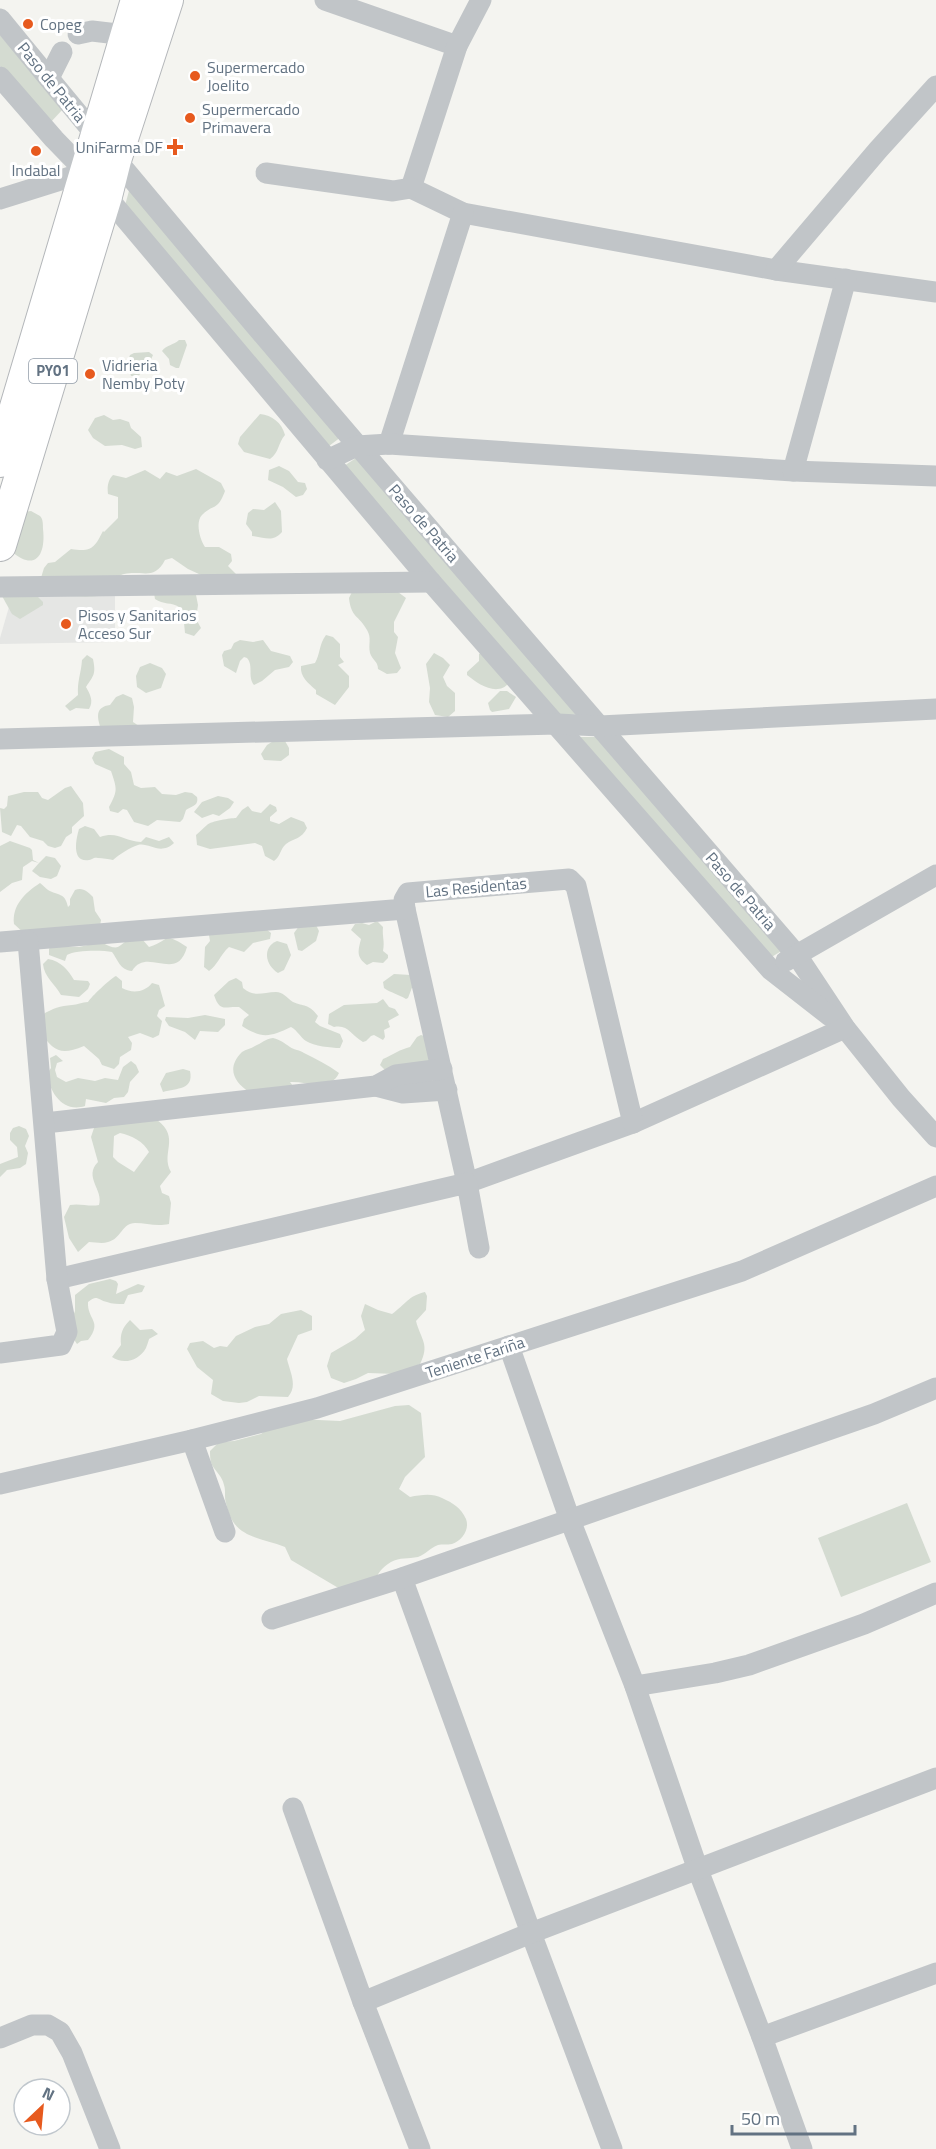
<svg xmlns="http://www.w3.org/2000/svg" width="936" height="2149" font-family="'Titillium Web',sans-serif">
	<style>
		.built { fill: #e5e6e4 }
		.green { fill: #d4dbd1; fill-rule: evenodd }
		.lines { fill: none; stroke-linecap: round; stroke-linejoin: round }
		.highway-casing { stroke: #b4b7ba; stroke-width: 34 }
		.minor { stroke: #c1c5c8; stroke-width: 21 }
		.highway { stroke: #fff; stroke-width: 32 }
		.poi-dot { fill: #e75a1e; stroke: #fff; stroke-width: 2 }
		.labels { text-anchor: middle; stroke-width: 6; stroke-linejoin: round; paint-order: stroke }
		.shield { fill: #fff; stroke: #919ca8; stroke-width: 1.5 }
		.shield-label { font-size: 15px; font-weight: bold; fill: #627282 }
		.poi-label { font-size: 16px; fill: #627282; stroke: #fff; text-anchor: start }
		.street-label { font-size: 16px; fill: #627282; stroke: #fff }
	</style>
	<rect width="100%" height="100%" fill="#f4f4f0"/>
	<polygon class="built" points="115,592 115,642 0,644 0,638 13,593"/>
	<g class="green">
		<polygon points="0,35 63,109 50,123 0,66"/>
		<polygon points="130,187 341,437 329,446 123,213"/>
		<path d="M179,340H185L187,345L179,368H176L170,365L169,359L162,351C166,345 174,345 179,340Z"/>
		<polygon points="149,352 153,355 147,368 138,376 131,376 130,372 134,366 128,360 130,355 134,353"/>
		<path d="M260,414C272,415 282,423 285,435C278,443 279,453 270,459L244,452L238,444L240,437Z"/>
		<polygon points="104,415 113,420 120,419 129,422 131,428 141,437 142,447 135,449 122,445 105,446 93,438 88,430 95,418"/>
		<polygon points="359,456 580,714 560,716 344,466"/>
		<polygon points="279,466 289,471 298,482 305,483 307,489 303,495 296,497 283,487 268,480 269,470"/>
		<path d="M196,469L221,483L225,491C217,512 214,503 202,515C195,522 200,540 205,547H219L231,554L232,561L228,566L238,576L212,580L188,569L172,558L165,560C154,581 143,570 124,574C114,576 114,588 106,594C101,598 66,597 60,594C53,592 46,585 40,581L44,568L48,563L55,562L71,549C91,552 94,549 103,531L104,532L118,518V497L108,494C107,487 108,480 113,475L126,478L145,470L160,479L166,472L177,476Z"/>
		<path d="M275,502L281,511L282,532C272,543 265,537 252,536V532L246,524L248,513L253,509L264,510Z"/>
		<path d="M31,511C34,513 37,514 40,516C43,519 43,524 43,529C46,554 36,572 12,552L24,512Z"/>
		<path d="M352,592H398L406,598L394,622V632L398,637L395,653L401,668L397,673L387,674L378,669C378,661 372,660 370,653C368,644 372,638 367,630C359,615 351,618 349,598Z"/>
		<path d="M154,593L196,595L198,605L196,619L201,628L194,636L185,633L184,623L178,617L179,607C172,602 163,605 155,599Z"/>
		<polygon points="2,596 37,596 43,602 43,605 20,619 12,614"/>
		<path d="M326,635L333,637L340,644V657L344,662L338,665L349,676V687L335,705L316,694V690C308,683 300,677 301,666L315,663C320,655 319,644 326,635Z"/>
		<path d="M240,640L253,642L263,640L271,651L290,656L293,662L289,667L275,670L262,681L254,685C247,676 254,666 247,658L244,657L240,661L236,673L224,666L222,655L224,651L231,649L234,643Z"/>
		<path d="M482,652L509,683C497,697 478,684 467,675V672L479,661V654Z"/>
		<polygon points="434,653 443,658 450,665 443,677 447,686 455,693 455,711 448,717 435,715 429,702 430,688 426,664"/>
		<path d="M87,655L93,659C96,674 94,675 86,687C90,694 94,701 89,709L76,708L70,711L65,706L78,695C77,681 81,674 82,660Z"/>
		<polygon points="150,663 162,668 166,674 161,688 146,693 137,687 136,676 140,667"/>
		<polygon points="500,691 507,691 516,697 509,709 492,712 490,710 488,703"/>
		<path d="M123,694L132,698L134,707L133,722L139,726L101,729C97,717 95,707 110,705L116,697Z"/>
		<polygon points="580,737 600,737 783,950 770,958"/>
		<polygon points="275,740 285,741 289,748 289,755 281,761 264,760 261,754 267,745"/>
		<path d="M109,749L124,757V764L131,772L134,785L141,788L155,787L162,794L176,795L185,792L192,793L197,797C199,806 192,806 186,810L183,819L180,822L157,820L148,826L134,822L127,810L123,809L118,813L110,811L109,807C118,790 117,789 111,771L95,764L92,758L95,752Z"/>
		<polygon points="71,786 83,803 84,816 72,827 72,833 66,837 61,846 55,848 48,846 43,841 30,837 21,826 17,825 11,836 2,832 0,808 4,809 7,806 8,796 24,792 38,792 42,798 48,800 65,788"/>
		<polygon points="218,796 228,798 234,802 230,808 219,816 213,814 202,818 194,812 202,802"/>
		<path d="M270,804L276,807L277,811L270,817V821L279,824L291,817L304,822L307,828C302,839 294,838 286,844C280,849 281,856 274,861L265,856L262,846L255,843L210,849L197,845L196,835C200,832 203,828 207,825C211,821 231,818 236,818L242,810L248,806L252,811L261,813Z"/>
		<path d="M85,826L94,829L100,837C118,831 123,841 141,842L146,837L159,841L169,837L174,843C160,856 149,842 138,845C129,848 120,854 113,860C108,859 103,858 98,858C93,857 94,859 89,860C71,863 76,839 79,829Z"/>
		<polygon points="10,841 30,848 32,850 33,860 39,863 46,856 55,858 61,866 57,876 51,879 40,877 32,871 39,863 32,861 23,867 22,880 12,883 0,892 0,846"/>
		<path d="M40,883C43,885 45,888 48,890C58,896 65,892 68,907L70,905V899L75,890C83,887 88,892 93,897L95,911L101,920L100,926L25,934L14,924C12,905 25,893 40,883Z"/>
		<polygon points="302,922 316,925 319,931 316,941 302,951 298,950 294,933"/>
		<path d="M375,922H378L383,927C382,937 385,941 383,951L388,955V958L383,963L373,962L367,965C356,957 358,951 361,939L351,930L355,924L362,923L369,925Z"/>
		<path d="M266,929L271,933L270,939L253,943L244,952L229,947C220,955 217,966 209,971L204,967L205,947L210,941L209,935Z"/>
		<path d="M132,937L142,939L149,947C170,941 162,931 187,947C177,984 147,946 132,971C120,970 118,960 112,952C102,950 75,950 67,955L65,961L49,955V949L51,946L79,947L101,942C120,952 116,947 132,937Z"/>
		<path d="M277,941L287,944L291,955L284,970L278,973C265,965 262,947 277,941Z"/>
		<path d="M48,959C61,961 68,970 74,980L88,981L90,984L88,989L79,997L61,995C55,984 44,977 43,964Z"/>
		<path d="M394,974L411,975L413,985L408,998L406,999C398,994 391,993 384,988L383,982Z"/>
		<path d="M116,976L122,981V988C133,994 145,992 152,983L159,985L165,1006L159,1010L157,1016L162,1021L159,1035L153,1038L140,1033L128,1037L132,1043L131,1050L120,1057L119,1064L114,1069L102,1065L99,1059L84,1046C60,1056 54,1051 40,1032L42,1015C53,1008 60,1006 72,1005C77,1005 82,1002 88,1002C91,997 111,978 116,976Z"/>
		<path d="M236,978L242,982L243,988C254,998 263,992 276,992C283,992 287,998 293,1002C304,1007 308,1003 318,1016L315,1022L320,1026L340,1034L343,1041L340,1048C331,1048 314,1046 306,1041C300,1037 298,1031 291,1027C270,1037 262,1039 242,1026L244,1019L249,1015L239,1007C225,1006 220,1013 214,995L229,981Z"/>
		<path d="M383,999L389,1007L395,1009L399,1015L388,1021L390,1027L384,1030L385,1037L383,1040L374,1035L371,1036L366,1041L363,1042C351,1035 348,1024 334,1027L328,1024L329,1014L344,1005L377,1003Z"/>
		<polygon points="205,1015 225,1019 225,1025 218,1032 200,1031 195,1040 185,1032 169,1026 165,1020 166,1017 188,1018"/>
		<path d="M421,1035L424,1036L430,1061L385,1070L380,1065L383,1059C392,1055 401,1049 410,1047L417,1037Z"/>
		<path d="M273,1038C281,1040 284,1043 290,1047C294,1050 300,1050 304,1053C316,1059 328,1065 339,1073C331,1092 306,1081 290,1082L293,1086L249,1092C234,1082 226,1068 242,1052C246,1049 251,1049 255,1046C262,1043 265,1039 273,1038Z"/>
		<path d="M56,1055L63,1061L57,1063L55,1070L57,1077L66,1082L78,1078L95,1081L105,1078L118,1080L123,1067L131,1061L136,1065L139,1072L130,1082L128,1092L124,1097L114,1098L106,1103L86,1099L85,1106C63,1113 50,1093 47,1074L51,1068L50,1058Z"/>
		<path d="M183,1069L190,1071C194,1090 177,1088 163,1092L160,1084L166,1073Z"/>
		<path d="M157,1120C181,1138 160,1153 171,1172L160,1186L162,1193L169,1196L171,1203L169,1224C156,1227 147,1223 135,1223C122,1223 121,1239 108,1242C102,1244 95,1242 89,1242L78,1252L69,1238L64,1217L70,1205C80,1203 89,1207 99,1205C104,1190 83,1177 98,1162L91,1137L95,1125ZM120,1133C131,1135 144,1142 149,1152L134,1172L118,1162L113,1157L114,1136Z"/>
		<polygon points="19,1126 26,1129 29,1136 25,1146 28,1153 26,1164 20,1168 7,1170 0,1177 0,1164 18,1157 17,1147 10,1140 10,1133 13,1128"/>
		<path d="M110,1279L116,1281L118,1284L116,1294L138,1284L145,1286L142,1292L128,1295L124,1304C118,1304 112,1304 107,1302C98,1300 97,1294 88,1302C87,1320 103,1321 88,1340L81,1341L77,1344L73,1338L71,1321L75,1311V1295L89,1284Z"/>
		<path d="M425,1292L427,1296L426,1310L416,1321C421,1340 430,1344 420,1364L396,1374L368,1373L356,1379L344,1383L331,1378L327,1366L331,1353L355,1339L365,1330L361,1316L365,1304L378,1310L392,1314C406,1304 408,1296 425,1292Z"/>
		<path d="M301,1310L312,1316V1330L298,1335L287,1359C290,1372 298,1386 288,1397L259,1396L247,1402L239,1403L223,1401L211,1394L213,1380L197,1367L187,1349L190,1343L203,1341L214,1348L220,1346L227,1347L236,1336L255,1327L269,1324L281,1314Z"/>
		<path d="M130,1320L140,1330L152,1329L158,1334C155,1336 152,1337 149,1339C149,1340 146,1348 146,1348C139,1361 123,1365 112,1357L121,1345C120,1334 122,1328 130,1320Z"/>
		<path d="M409,1405L421,1413L425,1457L405,1477L399,1489L410,1497C421,1495 432,1493 442,1498C453,1503 461,1508 466,1519C470,1529 462,1541 452,1544C447,1545 442,1544 438,1545C430,1548 426,1554 418,1557C408,1559 400,1557 391,1562C381,1568 378,1573 374,1583L352,1596L291,1560L285,1547C258,1536 233,1539 226,1503C224,1497 226,1491 224,1485C222,1476 216,1472 212,1465C210,1461 210,1455 210,1451L219,1442L234,1441L261,1434L272,1425L297,1419L340,1421L395,1406Z"/>
		<polygon points="907,1503 931,1562 841,1597 818,1538"/>
	</g>
	<g class="lines">
		<defs>
			<g id="highway">
				<polyline points="0,461 137,0"/>
				<polyline points="0,545 106,196 115,160 167,0"/>
			</g>
		</defs>
		<use href="#highway" class="highway-casing"/>
		<g class="minor">
			<polyline points="325,0 457,46"/>
			<polyline points="481,0 457,46 411,188 463,213 776,270 936,292"/>
			<path d="M0,19C259,336 529,644 796,954L845,1028L901,1098L936,1137"/>
			<polyline points="78,34 92,31 126,35"/>
			<polyline points="0,77 54,139 86,172 431,582 771,970 830,1016"/>
			<polyline points="49,78 62,52"/>
			<polyline points="266,173 393,191 411,188"/>
			<polyline points="0,199 86,172"/>
			<polyline points="776,270 878,150 936,86"/>
			<polyline points="389,444 463,213"/>
			<polyline points="327,460 357,446 389,444 793,471 936,476"/>
			<polyline points="793,471 846,279"/>
			<polyline points="0,587 431,582"/>
			<polyline points="0,739 557,724 600,726 936,709"/>
			<polyline points="405,909 467,1183 633,1123 845,1028"/>
			<polyline points="0,942 405,909 404,900 408,893 569,879 576,886 633,1123"/>
			<polyline points="786,961 936,875"/>
			<polyline points="376,1086 403,1093 447,1090"/>
			<polyline points="45,1123 376,1086 396,1075 442,1069"/>
			<polyline points="57,1279 467,1183 479,1248"/>
			<polyline points="509,1346 570,1520 635,1686 698,1870 762,2037 802,2149"/>
			<polyline points="0,1353 61,1345 67,1332 57,1279 28,941"/>
			<polyline points="192,1440 225,1532"/>
			<polyline points="0,1484 192,1440 317,1408 742,1271 936,1186"/>
			<polyline points="402,1578 531,1933 612,2149"/>
			<polyline points="272,1619 402,1578 874,1414 936,1388"/>
			<polyline points="635,1686 715,1673 749,1665 864,1624 936,1593"/>
			<polyline points="293,1808 363,2002 420,2149"/>
			<polyline points="363,2002 531,1933 936,1778"/>
			<polyline points="762,2037 936,1973"/>
			<polyline points="0,2038 32,2025 48,2025 60,2032 72,2053 110,2149"/>
		</g>
		<use href="#highway" class="highway"/>
	</g>
	<g class="poi-dot">
		<circle cx="28" cy="24" r="6"/>
		<circle cx="195" cy="76" r="6"/>
		<circle cx="190" cy="118" r="6"/>
		<path d="M172 138h6v6h6v6h-6v6h-6v-6h-6v-6h6z"/>
		<circle cx="36" cy="151" r="6"/>
		<circle cx="90" cy="374" r="6"/>
		<circle cx="66" cy="624" r="6"/>
	</g>
	<g class="labels">
		<rect class="shield" x="29" y="359" width="48" height="24" rx="4.5"/>
		<g class="shield-label">
			<text x="53" y="376">PY01</text>
		</g>
		<g class="poi-label">
			<text x="40" y="30">Copeg</text>
			<text x="207" y="73">Supermercado<tspan x="207" dy="18">Joelito</tspan></text>
			<text x="202" y="115">Supermercado<tspan x="202" dy="18">Primavera</tspan></text>
			<text x="163" y="153" text-anchor="end">UniFarma DF</text>
			<text x="36" y="176" text-anchor="middle">Indabal</text>
			<text x="102" y="371">Vidrieria<tspan x="102" dy="18">Nemby Poty</tspan></text>
			<text x="78" y="621">Pisos y Sanitarios<tspan x="78" dy="18">Acceso Sur</tspan></text>
		</g>
		<g class="street-label">
			<text transform="translate(52 82) rotate(51)" y="6">Paso de Patria</text>
			<text transform="translate(424 523) rotate(49)" y="6">Paso de Patria</text>
			<text transform="translate(476 887) rotate(-5)" y="6">Las Residentas</text>
			<text transform="translate(741 891) rotate(49)" y="6">Paso de Patria</text>
			<text transform="translate(475 1357) rotate(-18)" y="6">Teniente Fariña</text>
		</g>
	</g>
	<g transform="translate(42 2107) rotate(26)"><circle r="28" fill="#ffffff" stroke="#c0c7cd" stroke-width="1.5"/>
	<path d="M0-4.5L10 22L0 15L-10 22Z" fill="#e75a1e"/>
	<text y="-9" font-size="16" font-weight="bold" text-anchor="middle" fill="#627282">N</text>
	</g>
	<path d="M732 2125v9h123v-9" fill="none" stroke="#627282" stroke-width="3"/>
	<text x="741" y="2125" font-size="18" fill="#627282" stroke="#ffffff" stroke-width="4.5" paint-order="stroke">50 m</text>
</svg>
